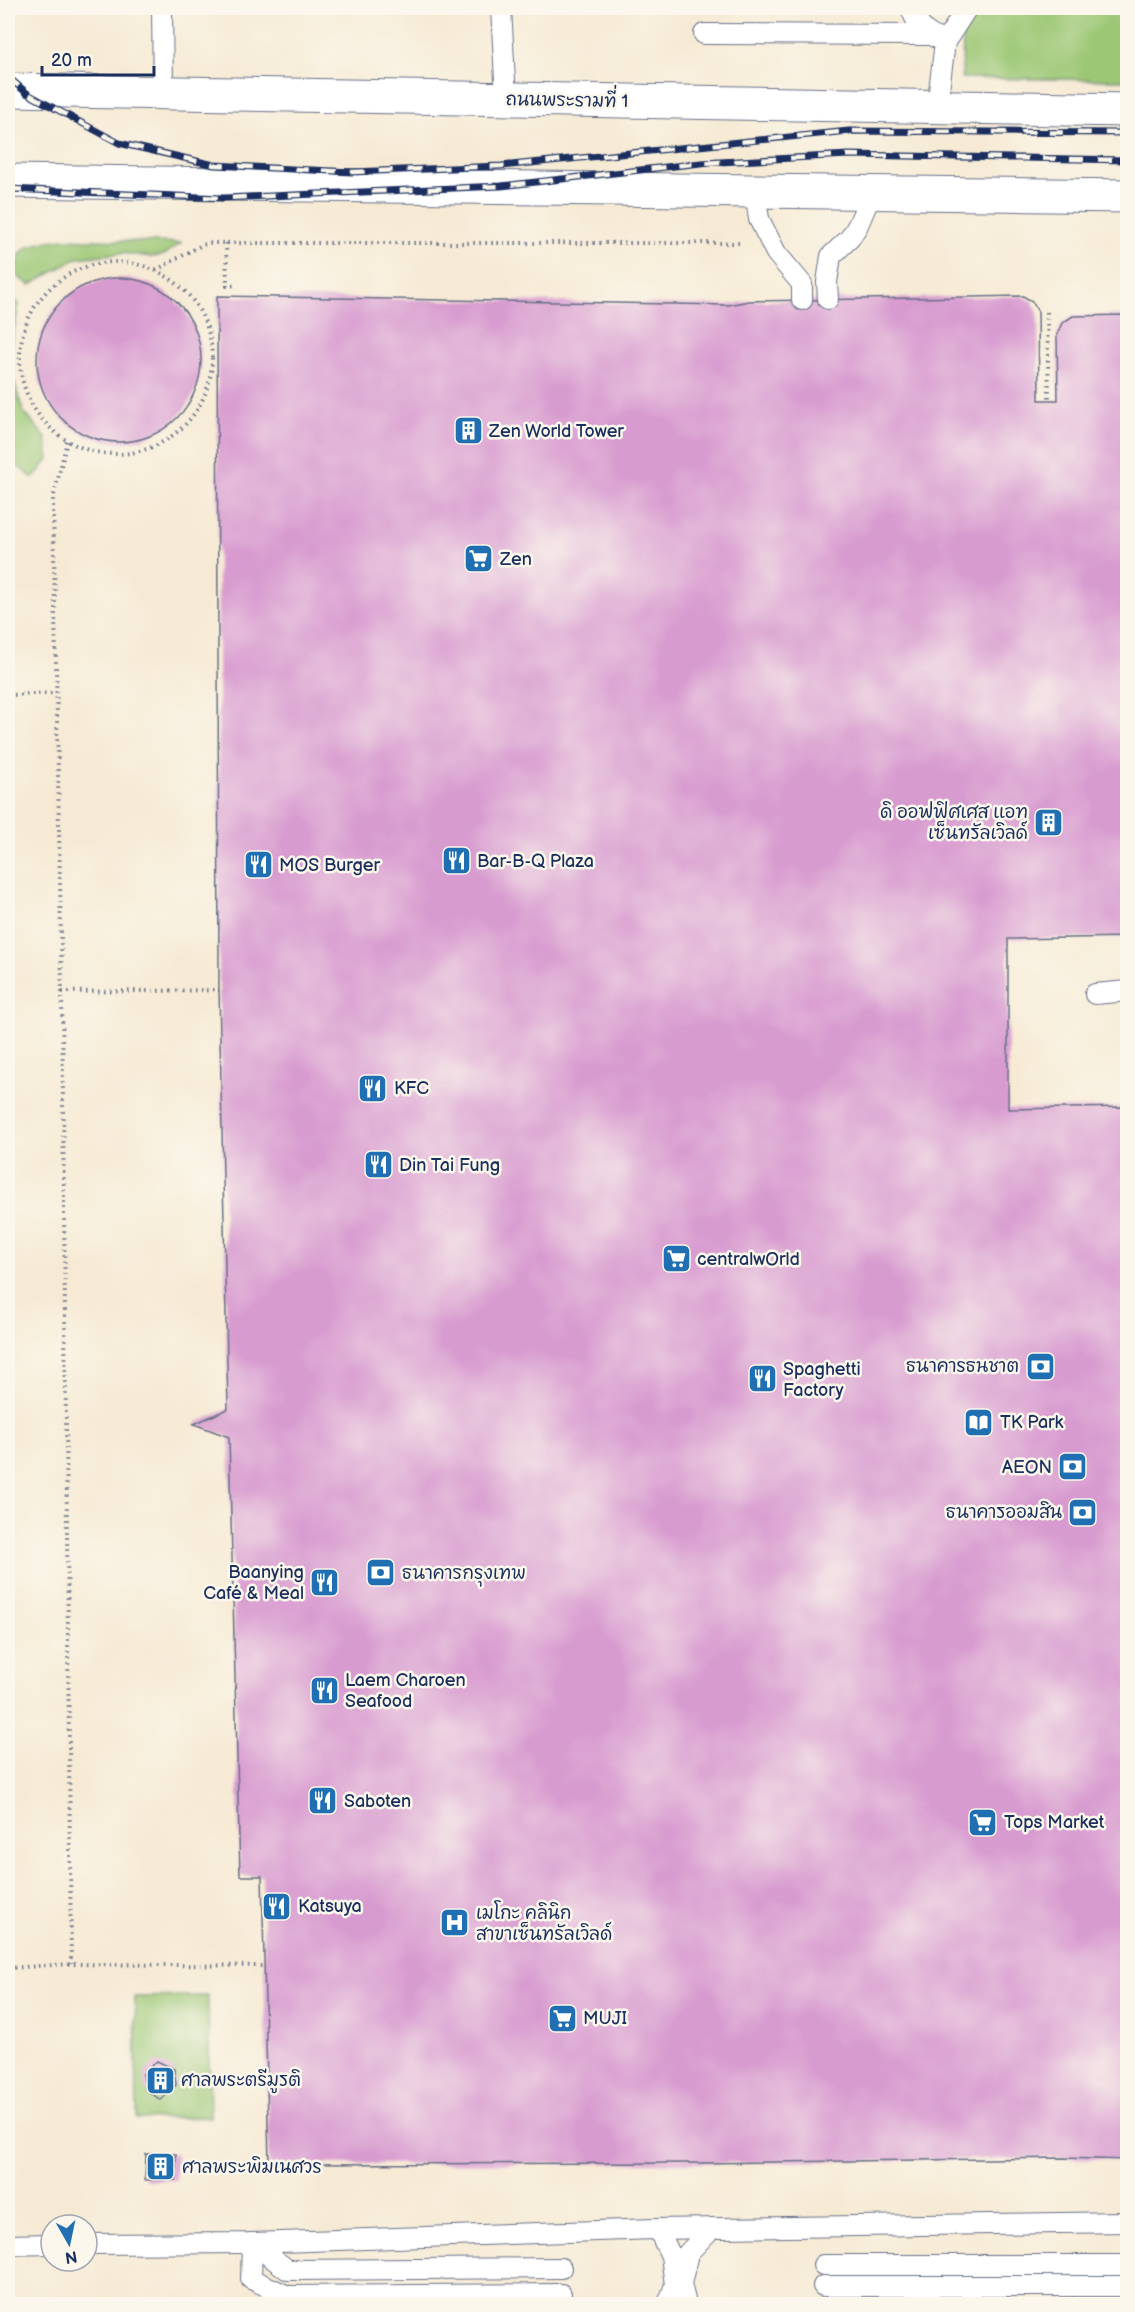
<svg xmlns="http://www.w3.org/2000/svg" width="1135" height="2312" font-family="'Balsamiq Sans','Playpen Sans Thai',sans-serif">
	<style>
		.green { fill: #9cc775; stroke: #5c7b6a; stroke-width: 1.5 }
		.building { fill: #d89bd0 }
		.lines { fill: none; stroke-linecap: round; stroke-linejoin: round }
		.lane-casing { stroke: #687087; stroke-width: 22 }
		.primary-casing { stroke: #687087; stroke-width: 35 }
		.path { stroke: #687087; stroke-width: 4; stroke-dasharray: 1.5 4.5; stroke-linecap: butt }
		.lane { stroke: #fff; stroke-width: 20 }
		.primary { stroke: #fff; stroke-width: 33 }
		.rail-casing { stroke: #1b2f5e; stroke-width: 7 }
		.rail { stroke: #fbf7ec; stroke-width: 4.5; stroke-dasharray: 14; stroke-linecap: butt }
		.labels { text-anchor: middle; stroke-width: 5; stroke-linejoin: round; paint-order: stroke }
		.street-label { font-size: 18px; fill: #1b2f5e; stroke: #fbf7ec }
		.poi-label { font-size: 18px; fill: #1b2f5e; stroke: #fbf7ec; text-anchor: start }
	</style>
	<rect width="100%" height="100%" fill="#fbf7ec"/>
	<filter id="ink" filterUnits="userSpaceOnUse"><feTurbulence type="fractalNoise" baseFrequency=".0167" numOctaves="2"/><feDisplacementMap in="SourceGraphic" scale="12" xChannelSelector="R" yChannelSelector="G"/><feConvolveMatrix kernelMatrix="1 2 1 2 8 2 1 2 1" color-interpolation-filters="sRGB"/></filter>
	<filter id="wash" filterUnits="userSpaceOnUse"><feTurbulence type="fractalNoise" baseFrequency=".008" numOctaves="4" result="noise"/><feDisplacementMap in="SourceGraphic" scale="24" xChannelSelector="R" yChannelSelector="G"/><feGaussianBlur stdDeviation="1.35" result="paint"/><feColorMatrix in="noise" values="0 0 0 0 0 0 0 0 0 0 0 0 0 0 0 0 0 1.4 0 .05"/><feComposite in="paint" operator="in"/></filter>
	<g filter="url(#wash)">
		<rect width="100%" height="100%" fill="#f6ead4"/>
		<g class="green">
			<polygon points="968,8 1127,8 1127,80 962,78 963,28"/>
			<path d="M64,239L181,243L164,255L151,257L122,253L77,258L30,285L17,276C12,244 40,242 64,239Z"/>
			<polygon points="8,292 19,304 11,345 12,375 23,411 46,438 49,459 33,478 8,459"/>
			<polygon points="208,1996 210,2117 137,2119 135,1997"/>
		</g>
		<g id="blocks">
			<g class="building">
				<circle cx="119" cy="360" r="82"/>
				<polygon points="217,296 728,305 749,301 1023,296 1032,301 1038,312 1039,400 1058,400 1057,335 1062,323 1073,316 1128,315 1128,937 1008,939 1008,1109 1128,1107 1128,2160 1063,2158 703,2163 269,2164 262,1876 240,1876 229,1437 194,1424 228,1409 219,990"/>
				<polygon points="157,2061 174,2069 176,2085 161,2100 146,2090 143,2074"/>
				<polygon points="146,2154 176,2154 176,2180 145,2180"/>
			</g>
		</g>
	</g>
	<g filter="url(#ink)">
		<use href="#blocks" fill-opacity="0" stroke="#687087" stroke-width="1.5"/>
		<g class="lines">
			<defs>
				<g id="lane">
					<polyline points="162,8 163,92"/>
					<polyline points="501,8 506,99"/>
					<path d="M911,8C915,21 924,33 937,38"/>
					<polyline points="704,34 929,35"/>
					<polyline points="937,107 945,42 967,8"/>
					<polyline points="755,190 759,219 776,253 802,284 802,300"/>
					<polyline points="828,299 827,282 831,256 850,238 858,225 872,192"/>
					<polyline points="1095,994 1128,991"/>
					<polyline points="658,2229 671,2256 675,2285 668,2304"/>
					<polyline points="252,2243 288,2270 561,2268"/>
					<polyline points="252,2243 251,2279 288,2296"/>
					<polyline points="87,2244 252,2243 655,2229 1128,2222"/>
					<polyline points="8,2245 51,2244"/>
					<polyline points="823,2265 1128,2265"/>
					<polyline points="823,2286 1128,2286"/>
					<polyline points="271,2304 288,2296 561,2294"/>
					<polyline points="686,2304 681,2284 688,2253 712,2228"/>
				</g>
				<g id="primary">
					<polyline points="8,90 1128,110"/>
					<polyline points="8,181 1128,196"/>
				</g>
			</defs>
			<use href="#lane" class="lane-casing"/>
			<use href="#primary" class="primary-casing"/>
			<g class="path">
				<polyline points="226,243 227,286 237,285"/>
				<circle cx="116" cy="358" r="96"/>
				<polyline points="156,270 202,245 210,243 740,243"/>
				<polyline points="1047,312 1049,400"/>
				<polyline points="67,441 53,499 62,992 71,1964"/>
				<polyline points="8,695 56,693"/>
				<polyline points="62,992 219,990"/>
				<polyline points="8,1968 71,1964 264,1966"/>
			</g>
			<use href="#lane" class="lane"/>
			<use href="#primary" class="primary"/>
			<defs>
				<g id="rail">
					<polyline points="8,77 28,94 119,143 214,165 352,172 501,166 849,131 1128,133"/>
					<polyline points="8,189 224,198 501,186 701,163 849,155 1128,160"/>
				</g>
			</defs>
			<use href="#rail" class="rail-casing"/>
			<use href="#rail" class="rail"/>
		</g>
	</g>
	<defs>
		<symbol id="building-square" viewBox="-11 -11 22 22"><rect x="-9" y="-9" width="18" height="18" rx="4" fill="#1f6fb2" stroke="#fbf7ec"/><path d="M-4-6H4V6H1V3H-1V6H-4ZM-2.5-4.3h1.7v1.8h-1.7ZM.8-4.3h1.7v1.8H.8ZM-2.5-1h1.7V.8h-1.7ZM.8-1h1.7V.8H.8Z" fill="#fff"/></symbol>
		<symbol id="supermarket-square" viewBox="-11 -11 22 22"><rect x="-9" y="-9" width="18" height="18" rx="4" fill="#1f6fb2" stroke="#fbf7ec"/><path d="M-6-5.5h2.5l.6 2H6L4.5 2H-2.5L-4.4-4H-6ZM-1.5 3.2a1.3 1.3 0 1 0 .1 0ZM3 3.2a1.3 1.3 0 1 0 .1 0Z" fill="#fff"/></symbol>
		<symbol id="restaurant-square" viewBox="-11 -11 22 22"><rect x="-9" y="-9" width="18" height="18" rx="4" fill="#1f6fb2" stroke="#fbf7ec"/><path d="M-5-6h1v4h1v-4h1v4h1v-4h1v5L-1.5 .5V6h-2V.5L-5-1ZM5-6V6H3V1.5H1.5Q1.5-4 5-6Z" fill="#fff"/></symbol>
		<symbol id="bank-square" viewBox="-11 -11 22 22"><rect x="-9" y="-9" width="18" height="18" rx="4" fill="#1f6fb2" stroke="#fbf7ec"/><path d="M-6-4H6V4H-6ZM0-2.3a2.3 2.3 0 1 0 0 4.6a2.3 2.3 0 1 0 0-4.6Z" fill="#fff"/></symbol>
		<symbol id="library-square" viewBox="-11 -11 22 22"><rect x="-9" y="-9" width="18" height="18" rx="4" fill="#1f6fb2" stroke="#fbf7ec"/><path d="M-6-4Q-3-5.5-.7-3.5V5Q-3 3-6 4ZM6-4Q3-5.5 .7-3.5V5Q3 3 6 4Z" fill="#fff"/></symbol>
		<symbol id="hospital-square" viewBox="-11 -11 22 22"><rect x="-9" y="-9" width="18" height="18" rx="4" fill="#1f6fb2" stroke="#fbf7ec"/><path d="M-5-5h3v3.5h4V-5h3V5h-3V1.5h-4V5h-3Z" fill="#fff"/></symbol>
	</defs>
	<g fill-rule="evenodd">
		<use href="#building-square" x="452" y="414" width="33" height="33"/>
		<use href="#supermarket-square" x="462" y="542" width="33" height="33"/>
		<use href="#building-square" x="1032" y="806" width="33" height="33"/>
		<use href="#restaurant-square" x="440" y="844" width="33" height="33"/>
		<use href="#restaurant-square" x="242" y="848" width="33" height="33"/>
		<use href="#restaurant-square" x="356" y="1072" width="33" height="33"/>
		<use href="#restaurant-square" x="362" y="1148" width="33" height="33"/>
		<use href="#supermarket-square" x="660" y="1242" width="33" height="33"/>
		<use href="#bank-square" x="1024" y="1350" width="33" height="33"/>
		<use href="#restaurant-square" x="746" y="1362" width="33" height="33"/>
		<use href="#library-square" x="962" y="1406" width="33" height="33"/>
		<use href="#bank-square" x="1056" y="1450" width="33" height="33"/>
		<use href="#bank-square" x="1066" y="1496" width="33" height="33"/>
		<use href="#bank-square" x="364" y="1556" width="33" height="33"/>
		<use href="#restaurant-square" x="308" y="1566" width="33" height="33"/>
		<use href="#restaurant-square" x="308" y="1674" width="33" height="33"/>
		<use href="#restaurant-square" x="306" y="1784" width="33" height="33"/>
		<use href="#supermarket-square" x="966" y="1806" width="33" height="33"/>
		<use href="#restaurant-square" x="260" y="1890" width="33" height="33"/>
		<use href="#hospital-square" x="438" y="1906" width="33" height="33"/>
		<use href="#supermarket-square" x="546" y="2002" width="33" height="33"/>
		<use href="#building-square" x="144" y="2064" width="33" height="33"/>
		<use href="#building-square" x="144" y="2150" width="33" height="33"/>
	</g>
	<g class="labels">
		<g class="street-label">
			<text transform="translate(567 100) rotate(1)" y="6">ถนนพระรามที่ 1</text>
		</g>
		<g class="poi-label">
			<text x="489" y="437">Zen World Tower</text>
			<text x="500" y="565">Zen</text>
			<text x="1028" y="818" text-anchor="end">ดิ ออฟฟิศเศส แอท<tspan x="1028" dy="21">เซ็นทรัลเวิลด์</tspan></text>
			<text x="477" y="867">Bar-B-Q Plaza</text>
			<text x="279" y="871">MOS Burger</text>
			<text x="394" y="1094">KFC</text>
			<text x="399" y="1171">Din Tai Fung</text>
			<text x="697" y="1265">centralwOrld</text>
			<text x="1019" y="1372" text-anchor="end">ธนาคารธนชาต</text>
			<text x="783" y="1375">Spaghetti<tspan x="783" dy="21">Factory</tspan></text>
			<text x="1000" y="1428">TK Park</text>
			<text x="1052" y="1473" text-anchor="end">AEON</text>
			<text x="1062" y="1518" text-anchor="end">ธนาคารออมสิน</text>
			<text x="304" y="1578" text-anchor="end">Baanying<tspan x="304" dy="21">Café &amp; Meal</tspan></text>
			<text x="402" y="1579">ธนาคารกรุงเทพ</text>
			<text x="345" y="1686">Laem Charoen<tspan x="345" dy="21">Seafood</tspan></text>
			<text x="344" y="1807">Saboten</text>
			<text x="1004" y="1828">Tops Market</text>
			<text x="298" y="1912">Katsuya</text>
			<text x="476" y="1919">เมโกะ คลินิก<tspan x="476" dy="21">สาขาเซ็นทรัลเวิลด์</tspan></text>
			<text x="583" y="2024">MUJI</text>
			<text x="181" y="2086">ศาลพระตรีมูรติ</text>
			<text x="182" y="2173">ศาลพระพิฆเนศวร</text>
		</g>
	</g>
	<rect width="1135" height="2312" fill="none" stroke="#fbf7ec" stroke-width="30"/>
	<g transform="translate(69 2243) rotate(171)"><circle r="28" fill="#fbf7ec" stroke="#a1a7b3" stroke-width="1.5"/>
	<path d="M0-4.5L10 22L0 15L-10 22Z" fill="#1f6fb2"/>
	<text y="-9" font-size="16" font-weight="bold" text-anchor="middle" fill="#1b2f5e">N</text>
	</g>
	<path d="M42 66v9h112v-9" fill="none" stroke="#1b2f5e" stroke-width="3"/>
	<text x="51" y="66" font-size="18" fill="#1b2f5e" stroke="#fbf7ec" stroke-width="4.5" paint-order="stroke">20 m</text>
</svg>
